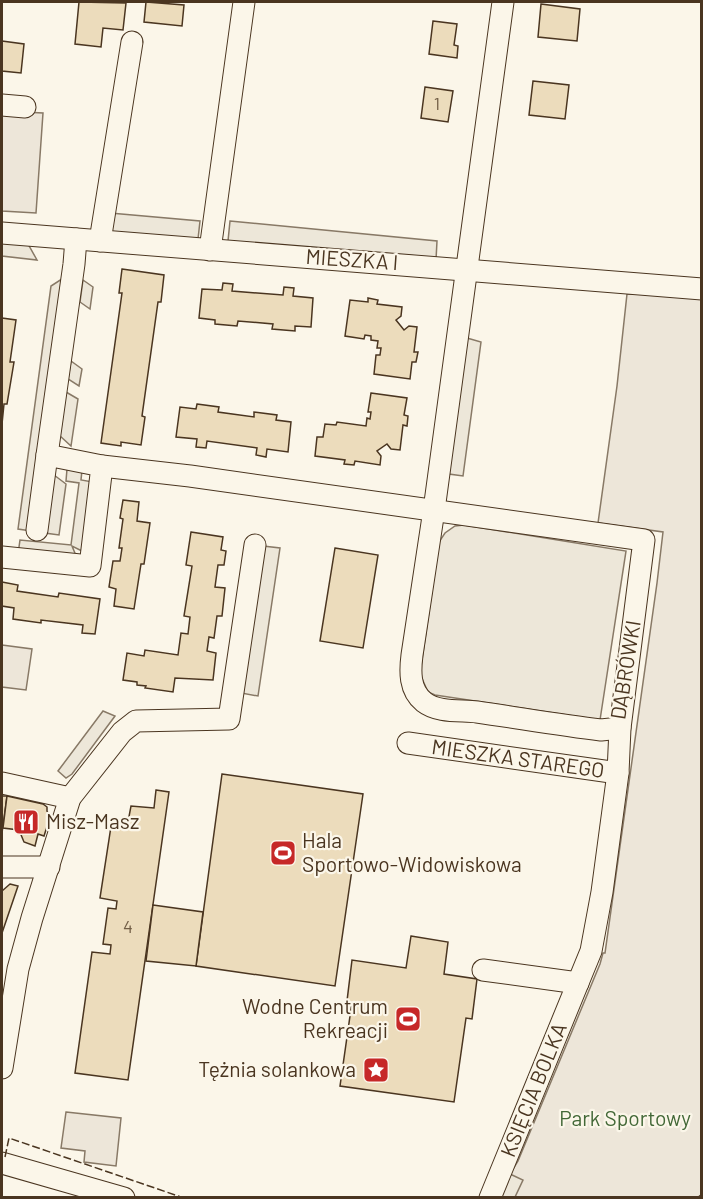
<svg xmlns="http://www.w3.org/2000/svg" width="703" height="1199" font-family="Barlow,sans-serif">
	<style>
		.green { fill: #ede6d9; stroke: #887966; stroke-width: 1.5 }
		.parking { fill: #ede7d9; stroke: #887966; stroke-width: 1.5 }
		.building { fill: #ecdcbc; stroke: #4a3520; stroke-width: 1.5 }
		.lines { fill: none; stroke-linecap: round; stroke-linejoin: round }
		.minor-casing { stroke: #4a3520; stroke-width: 23 }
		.minor { stroke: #fbf6e9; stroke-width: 21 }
		.fence { stroke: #4a3520; stroke-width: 1.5; stroke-dasharray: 8 3; stroke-linecap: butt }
		.labels { text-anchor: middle; stroke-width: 4.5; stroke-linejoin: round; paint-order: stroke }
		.number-label { font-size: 18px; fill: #725f47 }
		.street-label { font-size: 21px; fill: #4a3520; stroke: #fbf6e9 }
		.poi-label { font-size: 21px; fill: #4a3520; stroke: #fbf6e9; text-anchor: start }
		.park-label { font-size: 21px; fill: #436837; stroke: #fbf6e9 }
	</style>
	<rect width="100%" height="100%" fill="#fbf6e9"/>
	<g class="green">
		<polygon points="2,111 43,113 36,213 2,211"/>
		<polygon points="701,292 701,1197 507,1198 510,1174 518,1161 600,964 603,953 605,953 657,583 663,532 598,523 617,386 627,294"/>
		<polygon points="2,645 32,649 26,690 2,687"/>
		<polygon points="66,1112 121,1118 116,1166 84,1162 85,1151 61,1148"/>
	</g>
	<g class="parking">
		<polygon points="110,213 200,221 198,239 108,232"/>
		<polygon points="230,221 437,241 436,260 417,256 228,241"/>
		<polygon points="2,242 28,244 37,260 2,256"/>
		<polygon points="68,275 31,531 18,529 51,286"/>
		<polygon points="83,280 93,287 90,309 80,302"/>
		<polygon points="467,338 481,342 463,476 449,474"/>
		<polygon points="71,361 82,369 79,386 68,379"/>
		<polygon points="66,392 78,399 71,446 59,435"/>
		<polygon points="67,469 82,470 81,480 93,482 84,552 72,546 77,558 18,554 20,540 71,545 79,483 66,481"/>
		<polygon points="54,475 66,484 59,535 45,533"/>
		<polygon points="464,525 626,551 600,720 435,695 428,692 420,674 439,542 445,533 455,526"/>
		<polygon points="263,546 280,548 258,696 241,693"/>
		<polygon points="103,711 115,716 72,774 66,778 58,771"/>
		<polygon points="510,1174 523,1180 515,1197 500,1198"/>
	</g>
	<g class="building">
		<polygon points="79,2 126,3 123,30 103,28 101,47 75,44"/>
		<polygon points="146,2 184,5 182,26 144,22"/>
		<polygon points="541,4 580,9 577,41 538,37"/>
		<polygon points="433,21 457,24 454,45 458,46 457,58 429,54"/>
		<polygon points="2,41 24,44 21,73 2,71"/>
		<polygon points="533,81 569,85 565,119 529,115"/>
		<polygon points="425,87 453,91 448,122 421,118"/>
		<polygon points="122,269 164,275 161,302 158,302 142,416 145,417 141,445 121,442 121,446 101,443 122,293 119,293"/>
		<polygon points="223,283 233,284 232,291 283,295 284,287 294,288 293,296 313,298 311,327 295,326 295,331 272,329 273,324 238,321 237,326 215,324 215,320 199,318 202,289 222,290"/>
		<polygon points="368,298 378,300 377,304 402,307 401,316 396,320 404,330 409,326 417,327 414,352 418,352 416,362 412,362 410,379 374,374 376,355 380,355 381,348 377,348 378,341 371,340 371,336 365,335 364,339 345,336 350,300 368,302"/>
		<polygon points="2,318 16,320 10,362 14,362 7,404 4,404 2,424"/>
		<polygon points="371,393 407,398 404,415 408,416 407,426 403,425 400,450 391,449 387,444 377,451 381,456 380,465 355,461 354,465 344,464 345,460 315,456 317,437 323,437 325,424 336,425 337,422 366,426 367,418 370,419 371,412 368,412"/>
		<polygon points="197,404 219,407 218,412 254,417 254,412 277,415 276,420 291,422 288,452 267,449 266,457 256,455 257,448 207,441 206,448 196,447 197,439 176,437 180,407 196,409"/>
		<polygon points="123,500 139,502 137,521 150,523 144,564 141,564 134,609 114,606 116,589 109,587 113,561 120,561 122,548 119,548 123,519 120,518"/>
		<polygon points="191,532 223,537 221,550 226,551 224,565 218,565 215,587 225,588 222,616 217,616 214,638 209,637 207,651 216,653 213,680 175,678 173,692 145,688 146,686 137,685 137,682 123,680 127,653 144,656 145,650 178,655 181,633 188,634 190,617 184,616 192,566 186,565"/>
		<polygon points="335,548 378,555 363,648 320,641"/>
		<polygon points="2,582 18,585 17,591 58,597 59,593 100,599 95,634 82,633 83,625 41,620 41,623 13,619 14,608 2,606"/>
		<polygon points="222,774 363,794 335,986 196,966"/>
		<polygon points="156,790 169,792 128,1080 75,1073 92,952 110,954 111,945 103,944 108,908 116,909 117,901 100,898 112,820 128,822 131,806 154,808"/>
		<polygon points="2,796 7,796 2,833"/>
		<polygon points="7,796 43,804 47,807 47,811 50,817 44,836 38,834 35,846 24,842 19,830 3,828"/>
		<polygon points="10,884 18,886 2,933 2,891"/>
		<polygon points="153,905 203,912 196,966 146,961"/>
		<polygon points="411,936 448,942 444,974 477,979 472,1019 466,1018 454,1102 340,1086 352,1002 347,1001 352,960 406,968"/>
	</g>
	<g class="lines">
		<defs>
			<g id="minor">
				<path d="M503,2L434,510L412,655C410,671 409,690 424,702C438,713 461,710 477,712C519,718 560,725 601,730L620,728"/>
				<polyline points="2,105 25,107"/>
				<polyline points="2,233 702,289"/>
				<polyline points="100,241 132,42"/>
				<polyline points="210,250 244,2"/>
				<polyline points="102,466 190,476 644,540 620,728 618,773 408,743"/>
				<polyline points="37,530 47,455"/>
				<polyline points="2,557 90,566 102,466 47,455 74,264 76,239"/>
				<polyline points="2,783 70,798"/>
				<polyline points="2,867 49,867"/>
				<polyline points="483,970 578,983"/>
				<polyline points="2,1068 18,969 32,918 70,798 122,732 136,721 229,719 255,545"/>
				<polyline points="2,1163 124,1198"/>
				<polyline points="490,1198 591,951 602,892 618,773"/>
			</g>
		</defs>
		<use href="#minor" class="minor-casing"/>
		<use href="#minor" class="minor"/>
		<g class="fence">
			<polyline points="5,1157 9,1138 184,1198"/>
			<polyline points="697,1198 702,1194"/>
		</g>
	</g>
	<defs>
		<symbol id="restaurant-square" viewBox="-11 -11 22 22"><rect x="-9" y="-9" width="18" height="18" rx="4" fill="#c62828" stroke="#fbf6e9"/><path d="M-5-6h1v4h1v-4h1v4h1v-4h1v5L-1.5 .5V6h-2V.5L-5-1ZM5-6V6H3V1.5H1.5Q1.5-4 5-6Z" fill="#fff"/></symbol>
		<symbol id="stadium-square" viewBox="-11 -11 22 22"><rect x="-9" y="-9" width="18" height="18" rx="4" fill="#c62828" stroke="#fbf6e9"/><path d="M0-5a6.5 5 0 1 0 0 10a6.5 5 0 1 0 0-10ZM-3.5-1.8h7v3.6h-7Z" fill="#fff"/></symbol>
		<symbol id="sight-square" viewBox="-11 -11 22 22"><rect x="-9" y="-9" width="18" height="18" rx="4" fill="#c62828" stroke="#fbf6e9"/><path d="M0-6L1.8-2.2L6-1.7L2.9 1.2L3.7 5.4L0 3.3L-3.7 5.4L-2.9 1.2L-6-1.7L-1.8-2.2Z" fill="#fff"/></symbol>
	</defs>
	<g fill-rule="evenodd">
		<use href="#restaurant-square" x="11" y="807" width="30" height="30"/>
		<use href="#stadium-square" x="268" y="838" width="30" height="30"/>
		<use href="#stadium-square" x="393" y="1004" width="30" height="30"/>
		<use href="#sight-square" x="361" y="1055" width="30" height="30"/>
	</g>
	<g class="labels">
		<g class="number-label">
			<text x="437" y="110">1</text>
			<text x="128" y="933">4</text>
		</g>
		<g class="street-label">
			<text transform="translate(352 260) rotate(4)" y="7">MIESZKA I</text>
			<text transform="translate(626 670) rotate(-81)" y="7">DĄBRÓWKI</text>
			<text transform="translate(518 759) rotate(8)" y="7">MIESZKA STAREGO</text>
			<text transform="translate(534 1090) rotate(-68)" y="7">KSIĘCIA BOLKA</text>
		</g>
		<g class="poi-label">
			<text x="46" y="829">Misz-Masz</text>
			<text x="302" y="848">Hala<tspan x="302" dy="24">Sportowo-Widowiskowa</tspan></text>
			<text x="388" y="1014" text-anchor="end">Wodne Centrum<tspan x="388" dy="24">Rekreacji</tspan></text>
			<text x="356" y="1077" text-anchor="end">Tężnia solankowa</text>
		</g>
		<g class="park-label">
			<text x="625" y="1126">Park Sportowy</text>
		</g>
	</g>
	<rect width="703" height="1199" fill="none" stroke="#4a3520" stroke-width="6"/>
</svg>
